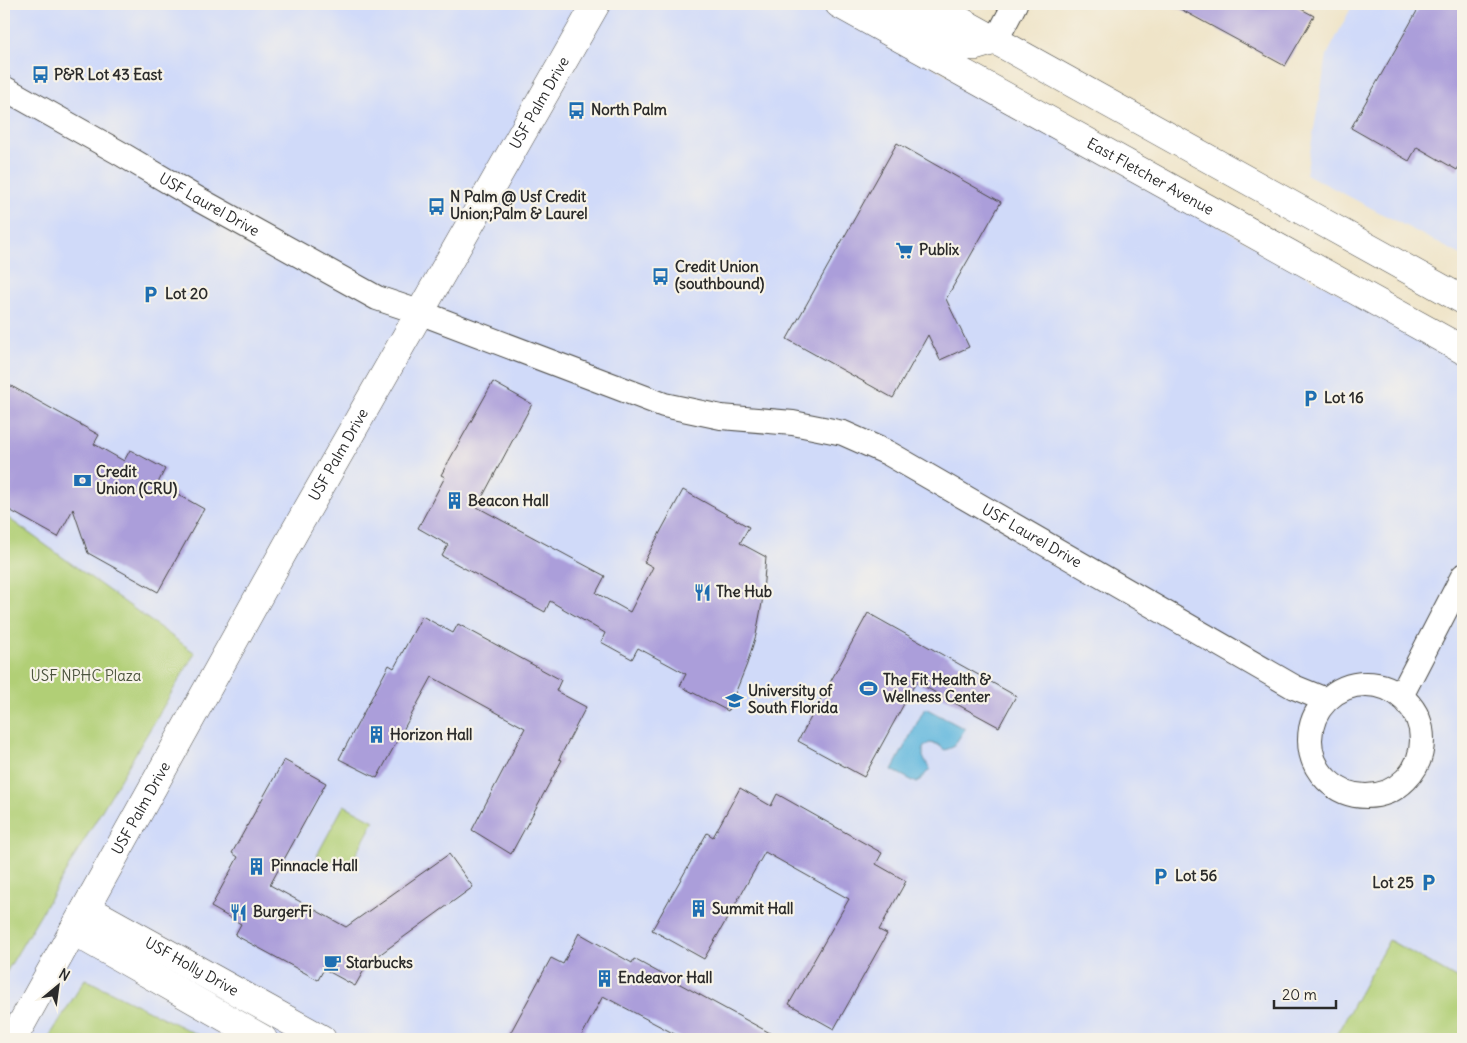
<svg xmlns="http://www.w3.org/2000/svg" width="1467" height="1043" font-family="Delius,sans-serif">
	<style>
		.built { fill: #d0daf9 }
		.green { fill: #b1cf76; stroke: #6e7d50 }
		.water { fill: #61b7de; stroke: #467184 }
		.building { fill: #ab9eda }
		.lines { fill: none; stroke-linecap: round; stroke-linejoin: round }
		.street-casing { stroke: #484743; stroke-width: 26 }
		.secondary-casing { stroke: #484743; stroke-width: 29 }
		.street { stroke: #fff; stroke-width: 24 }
		.secondary { stroke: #fff; stroke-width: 28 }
		.labels { text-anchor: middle; stroke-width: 4.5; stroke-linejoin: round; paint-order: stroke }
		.poi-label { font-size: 15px; font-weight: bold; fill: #2b2b2b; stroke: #f7f3e8; text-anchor: start }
		.street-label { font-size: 15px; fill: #2b2b2b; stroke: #f7f3e8 }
		.park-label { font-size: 15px; fill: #4c543e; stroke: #f7f3e8 }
	</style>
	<rect width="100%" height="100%" fill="#f7f3e8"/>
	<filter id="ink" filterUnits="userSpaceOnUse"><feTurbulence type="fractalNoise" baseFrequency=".02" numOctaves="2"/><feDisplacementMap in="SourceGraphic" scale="10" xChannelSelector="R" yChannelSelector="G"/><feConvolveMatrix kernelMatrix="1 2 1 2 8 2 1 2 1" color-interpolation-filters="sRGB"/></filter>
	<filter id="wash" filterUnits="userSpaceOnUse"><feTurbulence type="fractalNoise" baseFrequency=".0096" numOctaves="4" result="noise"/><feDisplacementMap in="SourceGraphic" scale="20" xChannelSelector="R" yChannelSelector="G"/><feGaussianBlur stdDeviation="1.12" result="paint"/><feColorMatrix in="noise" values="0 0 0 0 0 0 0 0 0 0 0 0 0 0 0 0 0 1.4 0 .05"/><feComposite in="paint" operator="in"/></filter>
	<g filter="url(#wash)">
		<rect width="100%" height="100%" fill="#efe4c8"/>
		<g class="built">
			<polygon points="4,4 820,4 1463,362 1463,1039 4,1039"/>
			<polygon points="1353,4 1463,4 1463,256 1306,174 1327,55"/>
		</g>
		<g class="green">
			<polygon points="4,515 195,653 4,976"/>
			<polygon points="344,805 374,821 347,871 317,855"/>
			<polygon points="1389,940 1463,982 1463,1039 1334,1039"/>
			<polygon points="85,979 206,1039 48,1039"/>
		</g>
		<polygon class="water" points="925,708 965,729 953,747 945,750 937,744 929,743 923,748 923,757 930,769 917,783 892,770"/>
		<g id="blocks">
			<g class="building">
				<polygon points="1171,4 1292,4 1314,16 1285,66"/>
				<polygon points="1421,4 1463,4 1463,158 1457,170 1417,147 1409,161 1351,128"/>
				<polygon points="897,143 1001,202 946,299 969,347 940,360 928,335 893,398 787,339"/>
				<polygon points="4,382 99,435 94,444 124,461 130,450 165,469 158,483 204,509 158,592 88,553 73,509 58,537 4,507"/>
				<polygon points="493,382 532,404 477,507 605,576 596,593 630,612 653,567 644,562 683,490 749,527 740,543 766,557 762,603 756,635 747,664 728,711 680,686 686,674 638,648 632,659 601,642 605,633 550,601 545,612 442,556 448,545 418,528 445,477 441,475"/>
				<polygon points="868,613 1016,696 999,727 916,682 864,777 798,741"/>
				<polygon points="422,616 453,633 458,624 561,680 556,691 586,707 559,759 562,760 511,854 472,830 525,728 432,677 377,778 339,759 389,665 394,668"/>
				<polygon points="284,760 326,783 270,885 346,927 449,854 473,887 368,963 355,986 324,969 318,980 235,935 241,924 211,907 238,857 232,853"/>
				<polygon points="740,788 771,806 777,794 882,853 876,864 906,881 879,930 887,934 834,1029 789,1004 849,899 765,852 704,959 652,930 707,833 713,837"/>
				<polygon points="579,933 632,963 634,959 781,1039 684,1039 603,996 580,1039 507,1039 551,958 563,964"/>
			</g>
		</g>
	</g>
	<g filter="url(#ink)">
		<use href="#blocks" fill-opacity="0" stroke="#484743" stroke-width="1"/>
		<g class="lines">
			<defs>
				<g id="street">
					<polyline points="996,40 1015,4"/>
					<path id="s1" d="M4,88L118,152L198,199L377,298L419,312L664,405L721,417L793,423L843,433L888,453L1294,687L1326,700"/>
					<circle cx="1366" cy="740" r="56"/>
					<polyline points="1401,696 1463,576"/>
				</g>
				<g id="secondary">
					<path id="s2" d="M839,4L1463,350"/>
					<polyline points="869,4 914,20 960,46 976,46 996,40"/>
					<polyline points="930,4 1463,300"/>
					<path id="s3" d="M86,908L322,1039"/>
					<polyline points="73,931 263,1039"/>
					<path id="s4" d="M13,1039L295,531L596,4"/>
				</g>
			</defs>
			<use href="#street" class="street-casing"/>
			<use href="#secondary" class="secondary-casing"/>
			<use href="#street" class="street"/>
			<use href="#secondary" class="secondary"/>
		</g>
	</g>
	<defs>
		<symbol id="bus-bare" viewBox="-9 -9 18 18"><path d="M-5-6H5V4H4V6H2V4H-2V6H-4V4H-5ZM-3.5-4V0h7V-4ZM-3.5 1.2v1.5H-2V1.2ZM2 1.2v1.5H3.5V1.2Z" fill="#1f6fb2" stroke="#f7f3e8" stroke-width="2.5" paint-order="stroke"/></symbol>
		<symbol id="supermarket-bare" viewBox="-9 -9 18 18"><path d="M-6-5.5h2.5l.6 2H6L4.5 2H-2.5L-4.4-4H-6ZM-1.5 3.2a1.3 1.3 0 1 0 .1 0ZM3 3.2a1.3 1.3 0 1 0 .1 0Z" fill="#1f6fb2" stroke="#f7f3e8" stroke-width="2.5" paint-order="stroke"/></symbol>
		<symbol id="parking-bare" viewBox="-9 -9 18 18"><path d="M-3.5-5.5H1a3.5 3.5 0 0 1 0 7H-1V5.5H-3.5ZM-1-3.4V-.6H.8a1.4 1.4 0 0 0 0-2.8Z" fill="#1f6fb2" stroke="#f7f3e8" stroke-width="2.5" paint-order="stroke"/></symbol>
		<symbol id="bank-bare" viewBox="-9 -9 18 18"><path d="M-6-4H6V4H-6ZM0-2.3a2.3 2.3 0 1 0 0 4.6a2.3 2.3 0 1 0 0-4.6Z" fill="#1f6fb2" stroke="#f7f3e8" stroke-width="2.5" paint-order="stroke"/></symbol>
		<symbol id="building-bare" viewBox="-9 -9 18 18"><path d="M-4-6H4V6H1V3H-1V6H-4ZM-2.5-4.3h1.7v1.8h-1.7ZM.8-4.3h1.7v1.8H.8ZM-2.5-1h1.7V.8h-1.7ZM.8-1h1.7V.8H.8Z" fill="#1f6fb2" stroke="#f7f3e8" stroke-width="2.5" paint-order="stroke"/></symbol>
		<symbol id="restaurant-bare" viewBox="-9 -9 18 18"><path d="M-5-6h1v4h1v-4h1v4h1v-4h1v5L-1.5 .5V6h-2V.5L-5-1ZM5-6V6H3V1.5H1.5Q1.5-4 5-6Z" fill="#1f6fb2" stroke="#f7f3e8" stroke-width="2.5" paint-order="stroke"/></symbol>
		<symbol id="stadium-bare" viewBox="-9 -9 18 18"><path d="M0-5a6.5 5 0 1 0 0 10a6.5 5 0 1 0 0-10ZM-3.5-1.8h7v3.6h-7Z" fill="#1f6fb2" stroke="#f7f3e8" stroke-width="2.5" paint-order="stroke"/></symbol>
		<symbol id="university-bare" viewBox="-9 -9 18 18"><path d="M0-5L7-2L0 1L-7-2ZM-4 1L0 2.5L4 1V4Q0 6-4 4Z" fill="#1f6fb2" stroke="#f7f3e8" stroke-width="2.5" paint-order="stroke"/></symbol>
		<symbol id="cafe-bare" viewBox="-9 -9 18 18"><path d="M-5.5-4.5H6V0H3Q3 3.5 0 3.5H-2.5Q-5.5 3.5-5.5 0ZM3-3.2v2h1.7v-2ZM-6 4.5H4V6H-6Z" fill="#1f6fb2" stroke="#f7f3e8" stroke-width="2.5" paint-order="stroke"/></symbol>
	</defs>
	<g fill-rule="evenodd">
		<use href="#bus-bare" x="28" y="62" width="25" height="25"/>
		<use href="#bus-bare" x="564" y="98" width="25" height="25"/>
		<use href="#bus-bare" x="424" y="194" width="25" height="25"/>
		<use href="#supermarket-bare" x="892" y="238" width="25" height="25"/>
		<use href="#bus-bare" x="648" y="264" width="25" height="25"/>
		<use href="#parking-bare" x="138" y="282" width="25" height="25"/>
		<use href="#parking-bare" x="1298" y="386" width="25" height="25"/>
		<use href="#bank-bare" x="70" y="468" width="25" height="25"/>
		<use href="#building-bare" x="442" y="488" width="25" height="25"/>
		<use href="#restaurant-bare" x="690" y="580" width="25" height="25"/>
		<use href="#stadium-bare" x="856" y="676" width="25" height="25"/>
		<use href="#university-bare" x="722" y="688" width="25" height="25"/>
		<use href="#building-bare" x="364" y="722" width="25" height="25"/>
		<use href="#building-bare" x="244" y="854" width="25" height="25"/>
		<use href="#parking-bare" x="1148" y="864" width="25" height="25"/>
		<use href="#parking-bare" x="1416" y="870" width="25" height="25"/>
		<use href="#building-bare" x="686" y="896" width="25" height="25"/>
		<use href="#restaurant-bare" x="226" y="900" width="25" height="25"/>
		<use href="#cafe-bare" x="320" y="950" width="25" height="25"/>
		<use href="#building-bare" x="592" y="966" width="25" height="25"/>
	</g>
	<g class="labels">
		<g class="poi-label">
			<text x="54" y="80">P&amp;R Lot 43 East</text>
			<text x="591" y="115">North Palm</text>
			<text x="450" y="202">N Palm @ Usf Credit<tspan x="450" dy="17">Union;Palm &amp; Laurel</tspan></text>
			<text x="919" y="255">Publix</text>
			<text x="675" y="272">Credit Union<tspan x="675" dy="17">(southbound)</tspan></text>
			<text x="165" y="299">Lot 20</text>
			<text x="1324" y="403">Lot 16</text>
			<text x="96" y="477">Credit<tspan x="96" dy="17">Union (CRU)</tspan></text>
			<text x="468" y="506">Beacon Hall</text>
			<text x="716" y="597">The Hub</text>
			<text x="883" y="685">The Fit Health &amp;<tspan x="883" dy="17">Wellness Center</tspan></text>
			<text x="748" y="696">University of<tspan x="748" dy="17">South Florida</tspan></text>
			<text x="390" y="740">Horizon Hall</text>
			<text x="271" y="871">Pinnacle Hall</text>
			<text x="1175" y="881">Lot 56</text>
			<text x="1414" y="888" text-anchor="end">Lot 25</text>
			<text x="712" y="914">Summit Hall</text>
			<text x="253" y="917">BurgerFi</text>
			<text x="346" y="968">Starbucks</text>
			<text x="618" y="983">Endeavor Hall</text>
		</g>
		<g class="street-label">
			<text dy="5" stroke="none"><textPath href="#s4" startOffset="1074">USF Palm Drive</textPath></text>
			<text dy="5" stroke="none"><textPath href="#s2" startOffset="356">East Fletcher Avenue</textPath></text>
			<text dy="5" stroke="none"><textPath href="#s1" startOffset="236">USF Laurel Drive</textPath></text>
			<text dy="5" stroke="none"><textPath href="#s4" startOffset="669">USF Palm Drive</textPath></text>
			<text dy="5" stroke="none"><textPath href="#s1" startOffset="1131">USF Laurel Drive</textPath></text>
			<text dy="5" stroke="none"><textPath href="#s4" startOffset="264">USF Palm Drive</textPath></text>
			<text dy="5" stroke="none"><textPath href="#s3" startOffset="121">USF Holly Drive</textPath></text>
		</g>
		<g class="park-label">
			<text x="86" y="681">USF NPHC Plaza</text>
		</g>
	</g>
	<rect width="1467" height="1043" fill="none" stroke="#f7f3e8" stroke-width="20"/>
	<g transform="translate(58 986) rotate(29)" stroke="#f7f3e8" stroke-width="4" paint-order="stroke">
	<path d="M0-4L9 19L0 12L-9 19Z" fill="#2b2b2b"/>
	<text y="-8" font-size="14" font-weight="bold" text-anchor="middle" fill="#2b2b2b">N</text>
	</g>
	<path d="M1274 1000v8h62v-8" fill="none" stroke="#2b2b2b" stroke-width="2.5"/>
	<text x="1282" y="1000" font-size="15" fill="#2b2b2b" stroke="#f7f3e8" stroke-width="4" paint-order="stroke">20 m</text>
</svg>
